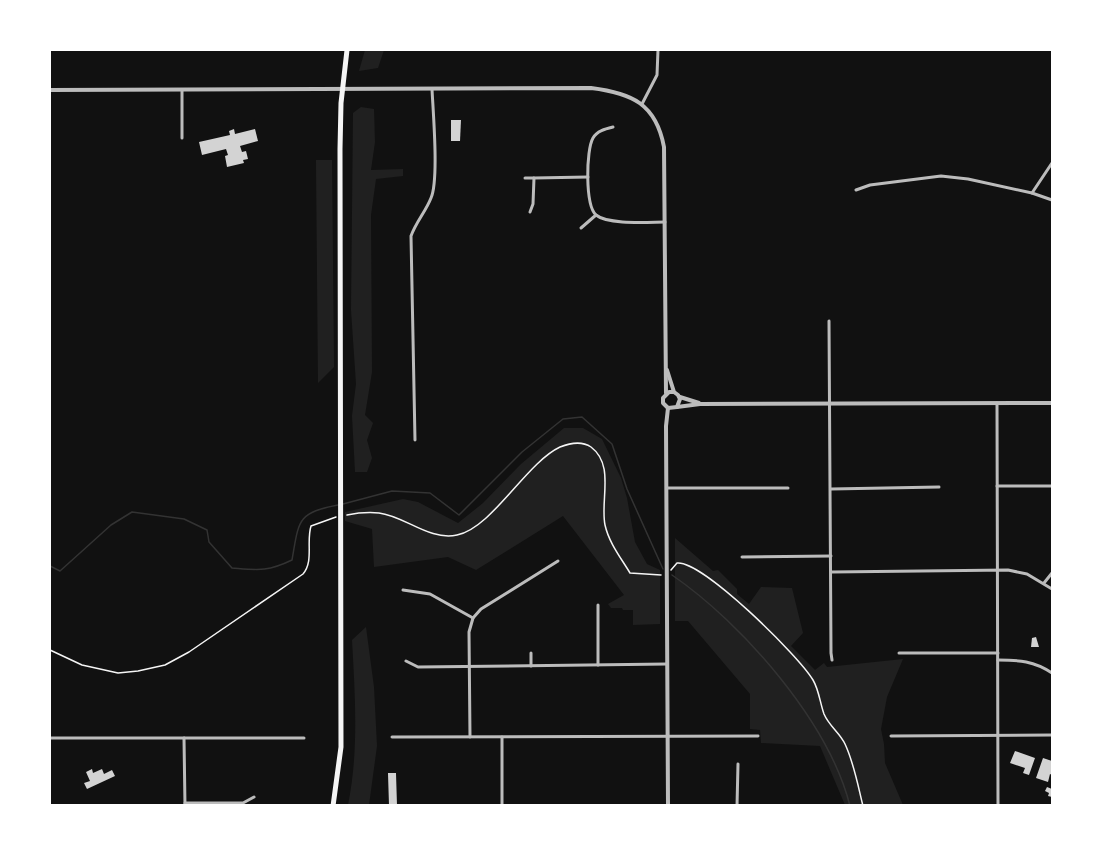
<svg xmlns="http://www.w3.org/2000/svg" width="1102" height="855" font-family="'Exo 2',sans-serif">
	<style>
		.green { fill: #202020 }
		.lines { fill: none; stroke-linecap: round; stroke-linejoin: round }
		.stream { stroke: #333; stroke-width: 1.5 }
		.building { fill: #d3d3d3 }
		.path { stroke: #f5f5f5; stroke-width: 1.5 }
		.minor { stroke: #bcbcbc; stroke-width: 3 }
		.tertiary { stroke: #bcbcbc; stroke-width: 4 }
		.trunk { stroke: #f5f5f5; stroke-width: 5 }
	</style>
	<rect width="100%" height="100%" fill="#111"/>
	<g class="green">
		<polygon points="365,50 384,50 378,68 359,71"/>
		<polygon points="361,107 374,109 375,142 371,170 403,169 403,176 376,179 371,215 372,372 365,415 373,423 367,440 372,458 367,472 355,472 352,416 356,384 351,310 353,113"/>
		<polygon points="316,160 332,160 334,367 318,383"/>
		<polygon points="564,428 583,428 602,439 621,478 627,498 635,542 647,564 660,570 660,624 633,625 633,610 623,610 622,608 611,608 608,604 624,595 563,516 476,570 448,557 374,567 372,529 345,521 345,512 403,499 418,502 458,523 483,503 521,464"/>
		<polygon points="675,538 713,571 718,570 737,589 737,594 749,604 761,587 792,588 803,633 791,646 815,670 824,663 827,667 903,659 887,697 881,729 884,744 885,763 903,805 845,805 820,746 761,743 760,730 750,729 750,694 688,621 675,621"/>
		<path d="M366,627L374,687L377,746L369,805H348C359,751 355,695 352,640Z"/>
	</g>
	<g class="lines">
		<g class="stream">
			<polyline points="343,504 392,491 430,493 459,515 522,452 563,419 582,417 612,444 627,489 663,569"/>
			<path d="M50,566L60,571L111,525L132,512L184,519L207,530L209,542L232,568C258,570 267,572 292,560C299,520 297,513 338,505"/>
			<path d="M672,575C742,623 829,722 850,806"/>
		</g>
	</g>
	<g class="building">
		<polygon points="451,120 461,120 460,141 451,141"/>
		<polygon points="234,129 235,134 255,129 258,141 240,146 242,152 246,151 248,159 243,160 244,163 227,167 225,156 228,155 226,149 202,155 199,142 230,135 229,131"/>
		<polygon points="1036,637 1039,647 1031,647 1032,638"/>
		<polygon points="1015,751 1035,758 1029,775 1023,773 1025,768 1010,763"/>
		<polygon points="1043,758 1052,761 1052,775 1050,774 1048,782 1036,778"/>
		<polygon points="92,769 93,773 102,769 104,774 112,770 115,776 87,789 84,783 90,781 86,772"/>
		<polygon points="388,773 396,773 397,806 389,806"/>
		<polygon points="1047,787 1052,789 1052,797 1048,796 1049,793 1045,791"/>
	</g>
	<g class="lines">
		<g class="path">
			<path d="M347,515C357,513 368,512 379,513C405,516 429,541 457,535C492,528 526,463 560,447C570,443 582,441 591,447C615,465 600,500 605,525C609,543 621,558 630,573L661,575"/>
			<path d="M671,570L677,563C702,560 799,656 813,680C819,690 820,703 824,714C829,726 840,733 845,744C854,763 858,786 863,806"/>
			<path d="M50,650L82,665L118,673L138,671L165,665L189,652L303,574C314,561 306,542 311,526L336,517"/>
		</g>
		<g class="minor">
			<polyline points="642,104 657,75 658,50"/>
			<path d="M613,127C605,129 597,131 593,138C586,150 585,205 596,215C608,225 649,222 665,222"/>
			<polyline points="182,138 182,90"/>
			<polyline points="525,178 534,178"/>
			<polyline points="856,190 870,185 941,176 968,179 1032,193 1052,200"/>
			<polyline points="1032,193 1052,163"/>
			<polyline points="530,212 533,204 534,178 588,177"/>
			<polyline points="581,228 596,215"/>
			<polyline points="829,321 831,653 832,660"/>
			<polyline points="997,403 998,806"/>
			<path d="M415,440L411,236C416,222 426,211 431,198C439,180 433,111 432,89"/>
			<polyline points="997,486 1052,486"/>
			<polyline points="667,488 788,488"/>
			<polyline points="831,489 939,487"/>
			<polyline points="742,557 831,556"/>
			<polyline points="832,572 1008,570 1027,574 1052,589"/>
			<polyline points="1044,583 1052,573"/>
			<polyline points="403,590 430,594 473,618"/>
			<polyline points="899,653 998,653"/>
			<path d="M998,660C1019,660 1034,661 1052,673"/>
			<polyline points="406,661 418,667 667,664"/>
			<polyline points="598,665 598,605"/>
			<polyline points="531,666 531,653"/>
			<polyline points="891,736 1052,735"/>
			<polyline points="392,737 758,736"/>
			<polyline points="470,737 469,632 473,618 481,609 558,561"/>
			<polyline points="502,737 502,806"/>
			<polyline points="50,738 304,738"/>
			<polyline points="184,738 185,806"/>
			<polyline points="185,803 243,803 254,797"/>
			<polyline points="737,806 738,764"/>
		</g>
		<g class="tertiary">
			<path d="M50,90L591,88C632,93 656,104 664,147L666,393"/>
			<polyline points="667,370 674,392 678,395 680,399 677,407 668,408 663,403 663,398 669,392 674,392"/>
			<polyline points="680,397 699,403"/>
			<polyline points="677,407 700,404 1052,403"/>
			<polyline points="668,806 666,426 668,408"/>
		</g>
		<polyline class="trunk" points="333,806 341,747 340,149 341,103 347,50"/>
	</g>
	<rect width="1102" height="855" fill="none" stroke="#ffffff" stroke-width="102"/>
</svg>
